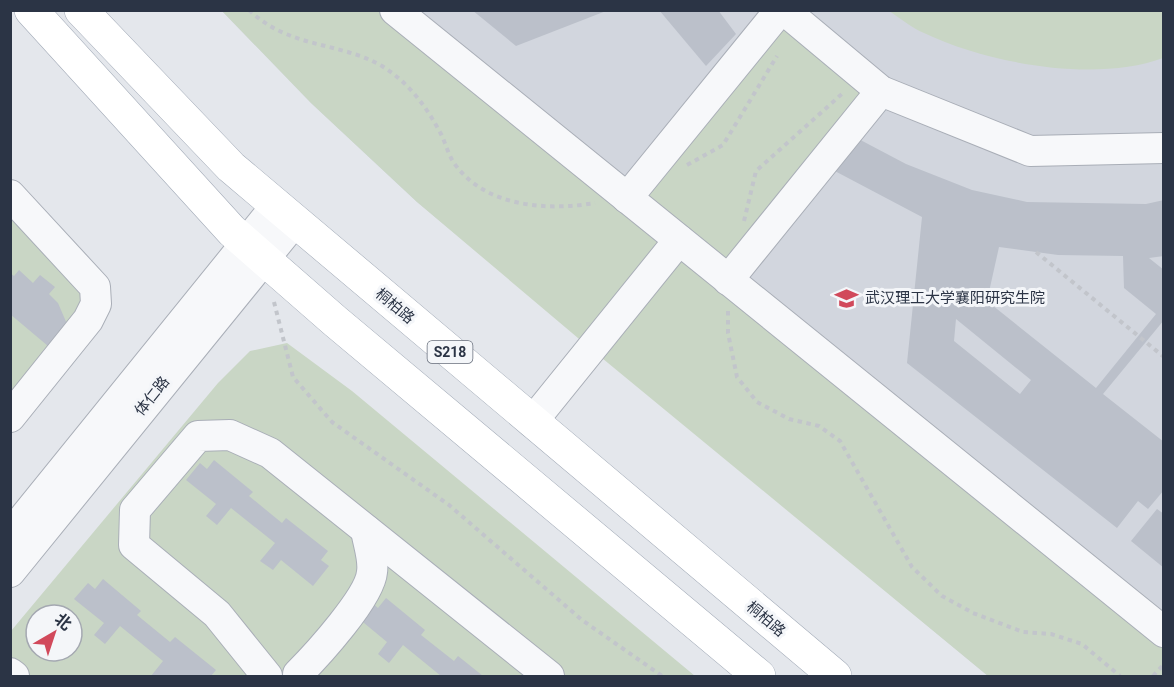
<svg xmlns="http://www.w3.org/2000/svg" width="1174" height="687" font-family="Roboto,'Noto Sans SC',sans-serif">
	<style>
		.built { fill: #d2d6de }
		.green { fill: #c9d6c5; fill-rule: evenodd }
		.building { fill: #bbc0ca; fill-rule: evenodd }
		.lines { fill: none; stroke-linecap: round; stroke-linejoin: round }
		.minor-casing { stroke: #a9aeb7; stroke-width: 32 }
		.major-casing { stroke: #a3abb8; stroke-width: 34 }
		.path { stroke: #c2c5cb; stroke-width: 4; stroke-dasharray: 4.5 4.5; stroke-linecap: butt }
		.minor { stroke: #f7f8fa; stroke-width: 30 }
		.major { stroke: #fff; stroke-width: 33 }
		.labels { text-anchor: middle; stroke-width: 6; stroke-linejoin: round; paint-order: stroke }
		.shield { fill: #f4f6f9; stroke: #676e7b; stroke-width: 1.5 }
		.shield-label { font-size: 14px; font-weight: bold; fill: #2b3445 }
		.poi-label { font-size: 15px; fill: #2b3445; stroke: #f4f6f9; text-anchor: start }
		.street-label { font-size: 15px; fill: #2b3445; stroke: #f4f6f9 }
	</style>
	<rect width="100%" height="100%" fill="#e4e7ec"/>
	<polygon class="built" points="222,11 1163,11 1163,676 988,676 417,202 311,103"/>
	<g class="green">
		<polygon points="222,11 395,11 627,198 780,11 881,91 729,280 1163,632 1163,676 988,676 591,349 417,202 311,103"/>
		<path d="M889,11H1163V58C1096,83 989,64 924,33C912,28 900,18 889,11Z"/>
		<polygon points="11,195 95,287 11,417"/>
		<path d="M287,343L352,391L695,676H11V631L218,383L250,351ZM36,615H72V651H36Z"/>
	</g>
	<g class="building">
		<polygon points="472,10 606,10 606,11 516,46"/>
		<polygon points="659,10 718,10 736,34 706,66"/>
		<path d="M851,135L906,164L972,190L1027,202L1146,204L1164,200V256L1149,258L1164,270V320L1103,394L1164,442V490L1148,509L1138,501L1117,528L907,363L922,217L831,169ZM999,247L1058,255L1123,256L1124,288L1156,314L1096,388L987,301ZM956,319L1031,380L1020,394L954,341Z"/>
		<polygon points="19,270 33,283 40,275 55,287 49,294 58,303 67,324 48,346 10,314 10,273 14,276"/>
		<polygon points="214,460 253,492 249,496 282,523 286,518 328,551 321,560 329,566 313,586 281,560 273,570 260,561 275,543 231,508 217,525 206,516 216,504 186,480 200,463 207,469"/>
		<polygon points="1157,509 1164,514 1164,568 1131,541"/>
		<polygon points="103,579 141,611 137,615 170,642 175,637 216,670 211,676 151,676 163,661 120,626 105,644 94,635 104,623 74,599 88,583 95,589"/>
		<polygon points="386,598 425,630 421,635 454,661 458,656 483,676 441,676 403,645 389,663 378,654 387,642 358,618 371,602 378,608"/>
	</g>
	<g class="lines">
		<defs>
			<g id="minor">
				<polyline points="395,10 1164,632"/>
				<polyline points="784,10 881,91 1030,151 1164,148"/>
				<polyline points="10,195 95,287 96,304 88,320 10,417"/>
				<polyline points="627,198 780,10"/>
				<polyline points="728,280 881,91"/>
				<polyline points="532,422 679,240"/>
				<polyline points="10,535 277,205"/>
				<polyline points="10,572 295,221"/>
				<polyline points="10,673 14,676"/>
				<path d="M298,674C317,655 370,597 372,572C374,559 368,543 366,530"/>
				<polyline points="267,676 217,614 134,545 135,510 198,436 230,435 270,453 549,676"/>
			</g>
			<g id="major">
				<polyline points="31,10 232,231 335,321 759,676"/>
				<polyline points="81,10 231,167 835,676"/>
			</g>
		</defs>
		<use href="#minor" class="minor-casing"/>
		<use href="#major" class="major-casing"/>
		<g class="path">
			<path d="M249,10C290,49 338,41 382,66C409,83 426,106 441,134C446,144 449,158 457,167C488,207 548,211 595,203"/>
			<polyline points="687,165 723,145 777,56"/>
			<polyline points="744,221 756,171 844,92"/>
			<polyline points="1036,252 1164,357"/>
			<polyline points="274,302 293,377 332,422 449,505 582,620 662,676"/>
			<polyline points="728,311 728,333 737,377 757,402 789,419 819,426 840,441 912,567 942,596 973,613 1023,632 1051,634 1082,644 1120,676"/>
			<polyline points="1153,676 1164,664"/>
		</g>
		<use href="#minor" class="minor"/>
		<use href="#major" class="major"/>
	</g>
	<defs>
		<symbol id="university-bare" viewBox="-9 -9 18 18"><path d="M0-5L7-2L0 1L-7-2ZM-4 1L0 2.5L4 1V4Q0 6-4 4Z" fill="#d1495b" stroke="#f4f6f9" stroke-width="2.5" paint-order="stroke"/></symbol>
	</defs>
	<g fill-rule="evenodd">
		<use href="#university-bare" x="830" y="282" width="33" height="33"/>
	</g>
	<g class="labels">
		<rect class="shield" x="427.5" y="341" width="45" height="22" rx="4.5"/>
		<g class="shield-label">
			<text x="450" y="357">S218</text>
		</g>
		<g class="poi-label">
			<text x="865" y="303">武汉理工大学襄阳研究生院</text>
		</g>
		<g class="street-label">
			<text transform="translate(395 306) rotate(40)" y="5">桐柏路</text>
			<text transform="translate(152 396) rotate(-51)" y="5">体仁路</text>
			<text transform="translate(766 619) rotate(40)" y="5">桐柏路</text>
		</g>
	</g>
	<rect width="1174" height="687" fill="none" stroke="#2b3445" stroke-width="24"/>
	<g transform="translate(54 633) rotate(39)"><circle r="28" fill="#f4f6f9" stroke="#a4a8b1" stroke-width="1.5"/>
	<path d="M0-4.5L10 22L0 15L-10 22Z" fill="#d1495b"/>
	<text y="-9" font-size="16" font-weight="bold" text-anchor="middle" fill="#2b3445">北</text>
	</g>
</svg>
